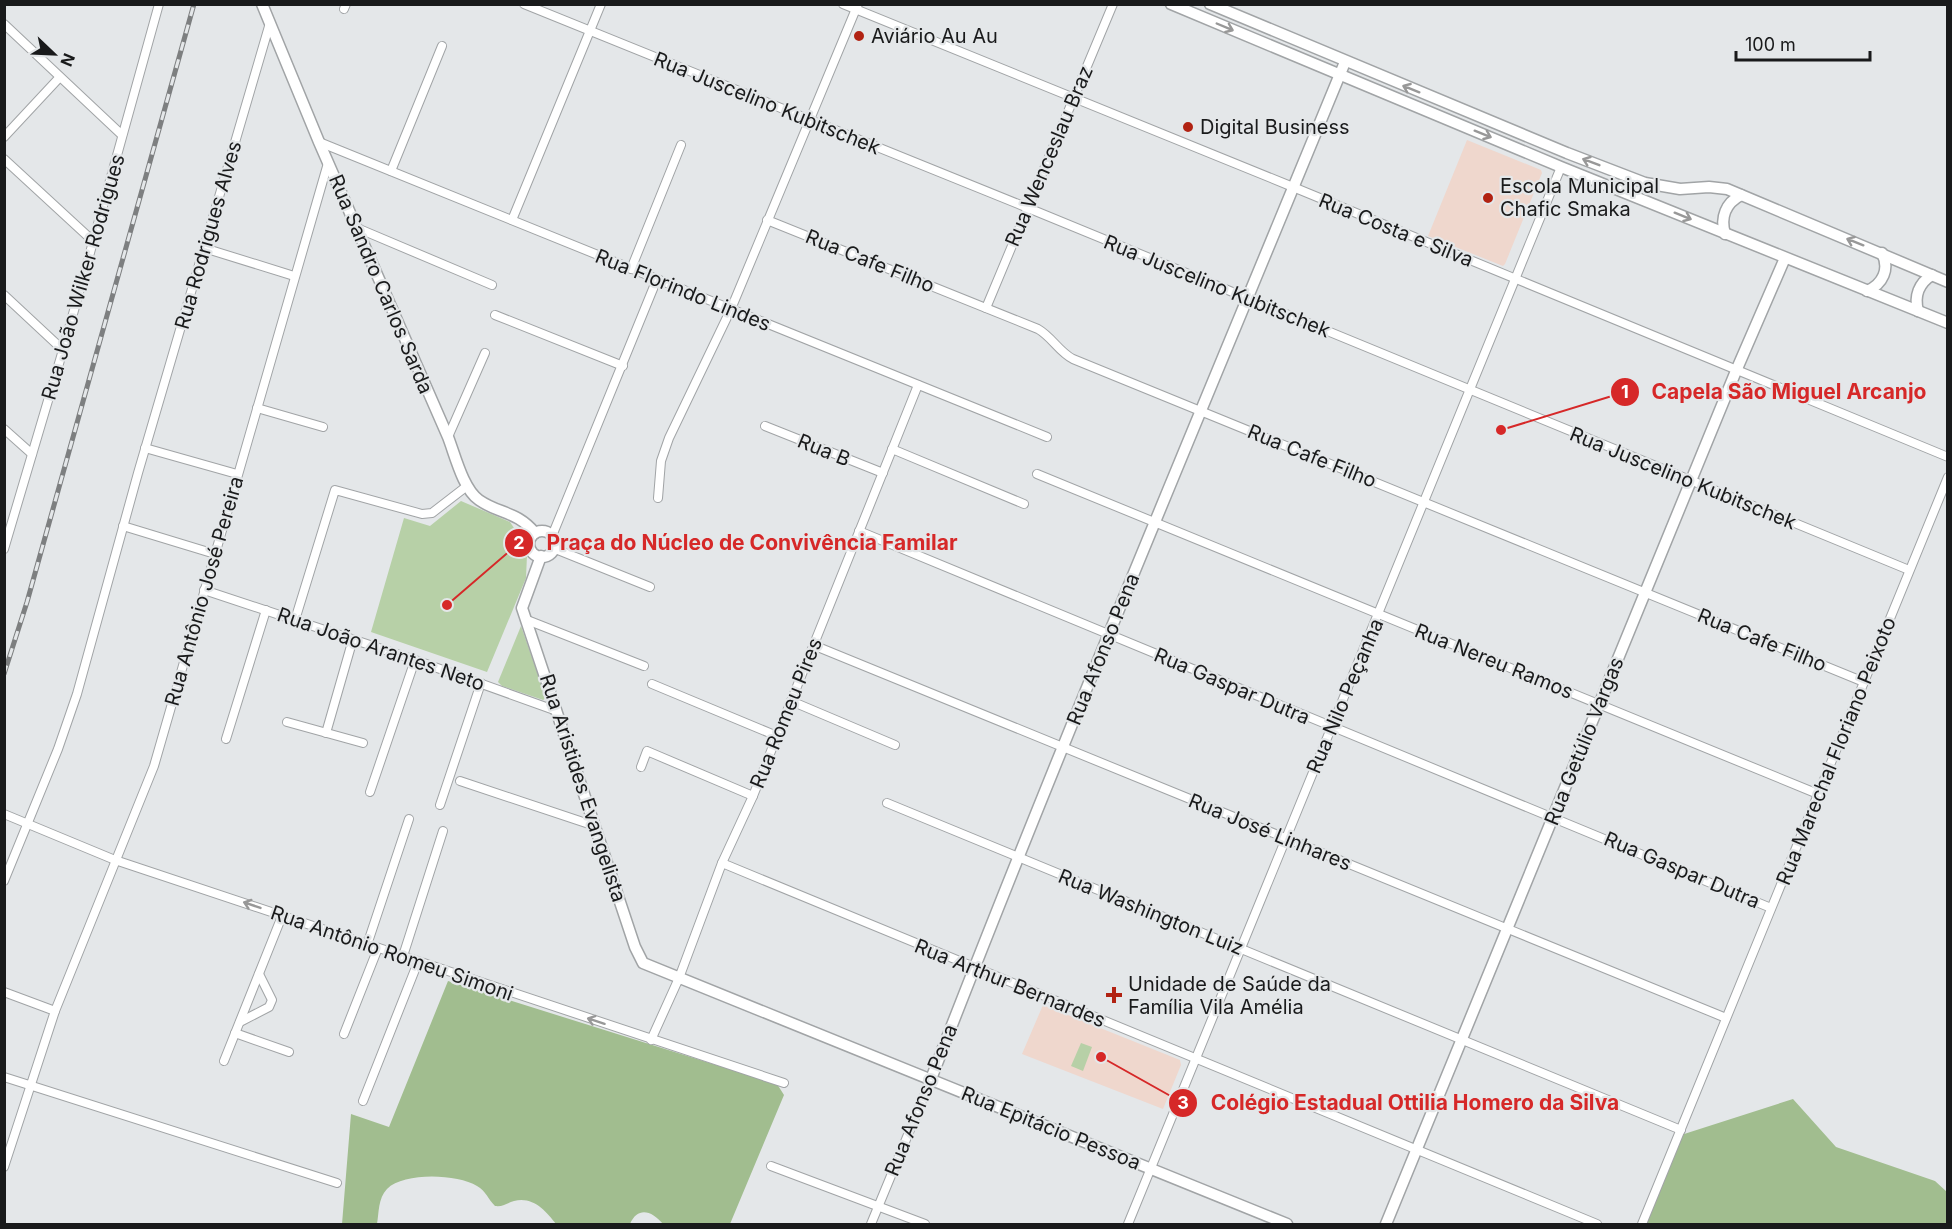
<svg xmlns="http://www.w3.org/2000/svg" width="1952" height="1229" font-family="Inter,sans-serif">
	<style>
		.education { fill: #efd7cd }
		.green { fill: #b7d0a7 }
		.forest { fill: #a1bd8f }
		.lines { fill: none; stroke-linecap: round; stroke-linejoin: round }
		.minor-casing { stroke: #a1a4a6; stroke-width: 10 }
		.tertiary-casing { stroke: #a1a4a6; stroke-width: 13 }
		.minor { stroke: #fff; stroke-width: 8 }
		.tertiary { stroke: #fff; stroke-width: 10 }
		.rail-casing { stroke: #7d7f80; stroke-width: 5 }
		.rail { stroke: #e4e7e9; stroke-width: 3; stroke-dasharray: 9; stroke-linecap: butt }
		.oneway { stroke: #989898 }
		.poi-dot { fill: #b12212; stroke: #e4e7e9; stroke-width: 2 }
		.labels { text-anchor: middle; stroke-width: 4.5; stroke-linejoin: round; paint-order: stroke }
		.poi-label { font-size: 20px; fill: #191a1b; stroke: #e4e7e9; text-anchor: start }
		.street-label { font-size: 20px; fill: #191a1b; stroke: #e4e7e9 }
		.leader { fill: none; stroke: #d62828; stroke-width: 2 }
		.callout-dot { fill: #d62828; stroke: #e4e7e9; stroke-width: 2 }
		.mark-label { font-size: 18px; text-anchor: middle; font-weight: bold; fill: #fff }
		.callout-label { font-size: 21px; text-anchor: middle; font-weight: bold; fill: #d62828; stroke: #e4e7e9; stroke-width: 4.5; stroke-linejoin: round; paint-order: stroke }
	</style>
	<rect width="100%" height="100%" fill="#e4e7e9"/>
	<g class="education">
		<polygon points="1467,140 1541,170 1542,173 1505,264 1503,266 1428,236"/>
		<polygon points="1043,1005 1180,1060 1181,1065 1163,1109 1022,1054"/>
	</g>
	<g class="green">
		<polygon points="461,501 510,522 522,540 527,555 526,578 487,672 371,632 404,518 430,526"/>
		<polygon points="521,626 545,695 545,699 543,700 502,686 498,682"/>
		<polygon points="1081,1043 1092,1047 1083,1071 1071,1066"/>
	</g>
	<g class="forest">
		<path d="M448,981L777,1084L784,1095L730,1224H663C652,1211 638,1206 630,1224H556C546,1211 533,1196 514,1201C507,1203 503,1207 495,1206C488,1199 486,1191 477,1186C457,1174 404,1172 387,1189C378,1198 379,1213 377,1224H342L351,1114L389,1127Z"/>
		<polygon points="1793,1099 1836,1147 1935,1181 1947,1192 1947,1224 1643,1224 1681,1135"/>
	</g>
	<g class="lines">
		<defs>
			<g id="minor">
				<polyline points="524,4 1028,208 1909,570"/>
				<polyline points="843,4 1293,187 1948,457"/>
				<polyline points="344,9 346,4"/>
				<polyline points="4,24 122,135"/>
				<polyline points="4,137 59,78"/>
				<polyline points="319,142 1047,437"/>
				<polyline points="4,159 93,241"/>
				<polyline points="391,171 442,46"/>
				<polyline points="512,220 601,4"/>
				<path d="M767,220L1038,329C1052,337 1059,352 1073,359L1864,682"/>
				<polyline points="357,228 492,285"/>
				<polyline points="204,248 294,276"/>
				<polyline points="631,269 681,145"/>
				<polyline points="4,295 63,350"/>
				<polyline points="986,308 1113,4"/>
				<polyline points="495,315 623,366"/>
				<polyline points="257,408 323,427"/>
				<polyline points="765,426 883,473"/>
				<polyline points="4,429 32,454"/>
				<polyline points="448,437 485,353"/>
				<polyline points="145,448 237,474"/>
				<polyline points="892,449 1024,504"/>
				<polyline points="1037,474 1818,794"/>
				<polyline points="658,498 661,461 669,438 731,309 858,4"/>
				<polyline points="123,526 215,554"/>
				<polyline points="859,531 1771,908"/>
				<polyline points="552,536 657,279"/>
				<polyline points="553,548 650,587"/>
				<polyline points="4,549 63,350 159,4"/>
				<polyline points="204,590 415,660 557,711"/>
				<polyline points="295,620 335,490 422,514 432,513 467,486"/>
				<polyline points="527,620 644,666"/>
				<polyline points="813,645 1726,1018"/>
				<polyline points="652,684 777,736"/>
				<polyline points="791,701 895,745"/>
				<polyline points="287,722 363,743"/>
				<polyline points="326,733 353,639"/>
				<polyline points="226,739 266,610"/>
				<polyline points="641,767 647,751 753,796"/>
				<polyline points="460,781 595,826"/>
				<polyline points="370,792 415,660"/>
				<polyline points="887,803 1681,1130"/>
				<polyline points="440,805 481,683"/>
				<polyline points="4,814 115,860 784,1083"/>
				<polyline points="722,863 1597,1224"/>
				<polyline points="4,881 58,749 77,694 138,473 270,23"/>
				<polyline points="367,945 409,819"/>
				<polyline points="403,956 443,831"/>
				<polyline points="4,992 55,1011"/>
				<polyline points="240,1022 269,1007 272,1000 259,974"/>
				<polyline points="235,1033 289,1052"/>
				<polyline points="344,1034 378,948"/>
				<polyline points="651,1040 679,978 722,863 753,796 918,385"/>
				<polyline points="224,1061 282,916"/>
				<polyline points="4,1077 337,1183"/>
				<polyline points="363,1101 418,962"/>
				<polyline points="771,1166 925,1224"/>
				<polyline points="4,1167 55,1011 154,766 328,163"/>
				<polyline points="871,1224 931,1079"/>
				<polyline points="1128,1224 1561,167"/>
				<polyline points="1642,1224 1948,477"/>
			</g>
			<g id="tertiary">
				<path d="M262,4L319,142L448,437C455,455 463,489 479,500C499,514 517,511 535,533"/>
				<polyline points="1171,4 1561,167 1948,323"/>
				<polyline points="1210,4 1567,153 1645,183 1680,189 1709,187 1727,189 1948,282"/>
				<path d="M1725,234C1720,217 1726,203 1741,195"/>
				<path d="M1867,291C1883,284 1890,269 1882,253"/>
				<path d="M1918,311C1914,296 1919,283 1932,275"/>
				<circle cx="542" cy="544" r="13"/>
				<polyline points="541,556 522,608 635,947 643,963 1287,1224"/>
				<path d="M931,1079C1063,738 1206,400 1345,62"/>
				<polyline points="1386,1224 1736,371 1785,258"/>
			</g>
		</defs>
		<use href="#minor" class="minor-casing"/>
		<use href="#tertiary" class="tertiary-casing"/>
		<use href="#minor" class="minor"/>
		<use href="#tertiary" class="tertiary"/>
		<defs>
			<polyline id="rail" points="4,674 27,602 194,4"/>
		</defs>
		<use href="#rail" class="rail-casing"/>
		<use href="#rail" class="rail"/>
	</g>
	<defs><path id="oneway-shaft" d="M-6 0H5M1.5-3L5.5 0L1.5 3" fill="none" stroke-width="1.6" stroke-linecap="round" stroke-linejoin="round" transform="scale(1.5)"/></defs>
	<g class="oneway">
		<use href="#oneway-shaft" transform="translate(1225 27) rotate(23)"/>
		<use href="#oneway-shaft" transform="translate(1411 89) rotate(-158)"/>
		<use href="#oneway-shaft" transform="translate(1483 134) rotate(22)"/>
		<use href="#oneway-shaft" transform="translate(1591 162) rotate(-159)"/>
		<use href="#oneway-shaft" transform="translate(1683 216) rotate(22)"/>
		<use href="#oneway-shaft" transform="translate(1855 242) rotate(-158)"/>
		<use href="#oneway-shaft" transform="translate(252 905) rotate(-161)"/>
		<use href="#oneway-shaft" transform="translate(596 1021) rotate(-162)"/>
	</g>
	<g class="poi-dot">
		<circle cx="859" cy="36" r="6"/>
		<circle cx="1188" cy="127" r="6"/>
		<circle cx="1488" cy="198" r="6"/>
		<path d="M1111 986h6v6h6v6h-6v6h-6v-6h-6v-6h6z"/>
	</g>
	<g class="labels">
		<g class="poi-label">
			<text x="871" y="43">Aviário Au Au</text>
			<text x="1200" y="134">Digital Business</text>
			<text x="1500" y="193">Escola Municipal<tspan x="1500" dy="23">Chafic Smaka</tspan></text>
			<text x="1128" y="991">Unidade de Saúde da<tspan x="1128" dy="23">Família Vila Amélia</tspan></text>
		</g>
		<g class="street-label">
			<text transform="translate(767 103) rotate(22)" y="7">Rua Juscelino Kubitschek</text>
			<text transform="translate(1049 156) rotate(-67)" y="7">Rua Wenceslau Braz</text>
			<text transform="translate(1396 230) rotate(22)" y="7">Rua Costa e Silva</text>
			<text transform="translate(208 235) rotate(-74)" y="7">Rua Rodrigues Alves</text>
			<text transform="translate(870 261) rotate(22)" y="7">Rua Cafe Filho</text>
			<text transform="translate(83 277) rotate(-74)" y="7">Rua João Wilker Rodrigues</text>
			<text transform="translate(381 284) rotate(67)" y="7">Rua Sandro Carlos Sarda</text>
			<text transform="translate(1217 286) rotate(22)" y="7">Rua Juscelino Kubitschek</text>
			<text transform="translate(683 290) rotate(22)" y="7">Rua Florindo Lindes</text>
			<text transform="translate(824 450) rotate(22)" y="7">Rua B</text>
			<text transform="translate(1312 456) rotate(22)" y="7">Rua Cafe Filho</text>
			<text transform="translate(1683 478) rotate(22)" y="7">Rua Juscelino Kubitschek</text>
			<text transform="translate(204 591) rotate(-74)" y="7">Rua Antônio José Pereira</text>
			<text transform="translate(1762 640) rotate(22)" y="7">Rua Cafe Filho</text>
			<text transform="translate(381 649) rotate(19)" y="7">Rua João Arantes Neto</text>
			<text transform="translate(1103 649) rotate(-68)" y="7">Rua Afonso Pena</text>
			<text transform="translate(1494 661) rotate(22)" y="7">Rua Nereu Ramos</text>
			<text transform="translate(1232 686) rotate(23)" y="7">Rua Gaspar Dutra</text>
			<text transform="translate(1345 696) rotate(-67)" y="7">Rua Nilo Peçanha</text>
			<text transform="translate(786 713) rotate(-68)" y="7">Rua Romeu Pires</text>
			<text transform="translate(1584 741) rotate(-68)" y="7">Rua Getúlio Vargas</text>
			<text transform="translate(1836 751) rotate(-68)" y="7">Rua Marechal Floriano Peixoto</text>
			<text transform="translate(583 788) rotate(72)" y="7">Rua Aristides Evangelista</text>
			<text transform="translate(1270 832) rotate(22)" y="7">Rua José Linhares</text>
			<text transform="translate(1682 870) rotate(23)" y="7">Rua Gaspar Dutra</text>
			<text transform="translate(1151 912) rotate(22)" y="7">Rua Washington Luiz</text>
			<text transform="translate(392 953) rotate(19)" y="7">Rua Antônio Romeu Simoni</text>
			<text transform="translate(1010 983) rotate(22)" y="7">Rua Arthur Bernardes</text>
			<text transform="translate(921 1100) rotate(-68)" y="7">Rua Afonso Pena</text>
			<text transform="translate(1051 1128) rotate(22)" y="7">Rua Epitácio Pessoa</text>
		</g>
	</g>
	<path class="leader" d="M1501 430L1625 392M447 605L519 543M1101 1057L1183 1103"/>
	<g class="callout-dot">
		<circle cx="1501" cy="430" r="6"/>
		<circle cx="447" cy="605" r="6"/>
		<circle cx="1101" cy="1057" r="6"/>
		<circle cx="1625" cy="392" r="15"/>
		<circle cx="519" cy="543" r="15"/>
		<circle cx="1183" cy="1103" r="15"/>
	</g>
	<g class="mark-label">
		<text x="1625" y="398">1</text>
		<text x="519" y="549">2</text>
		<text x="1183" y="1109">3</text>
	</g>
	<g class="callout-label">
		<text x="1789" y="399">Capela São Miguel Arcanjo</text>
		<text x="752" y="550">Praça do Núcleo de Convivência Familar</text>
		<text x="1415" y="1110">Colégio Estadual Ottilia Homero da Silva</text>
	</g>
	<rect width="1952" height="1229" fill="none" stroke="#191a1b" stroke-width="12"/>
	<g transform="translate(54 54) rotate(113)" stroke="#e4e7e9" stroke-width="4.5" paint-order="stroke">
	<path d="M0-4.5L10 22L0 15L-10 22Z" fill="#191a1b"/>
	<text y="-9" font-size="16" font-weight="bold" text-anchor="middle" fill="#191a1b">N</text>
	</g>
	<path d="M1736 51v9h134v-9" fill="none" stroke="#191a1b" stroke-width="3"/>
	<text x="1745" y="51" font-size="18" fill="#191a1b" stroke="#e4e7e9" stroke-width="4.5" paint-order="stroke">100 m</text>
</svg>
